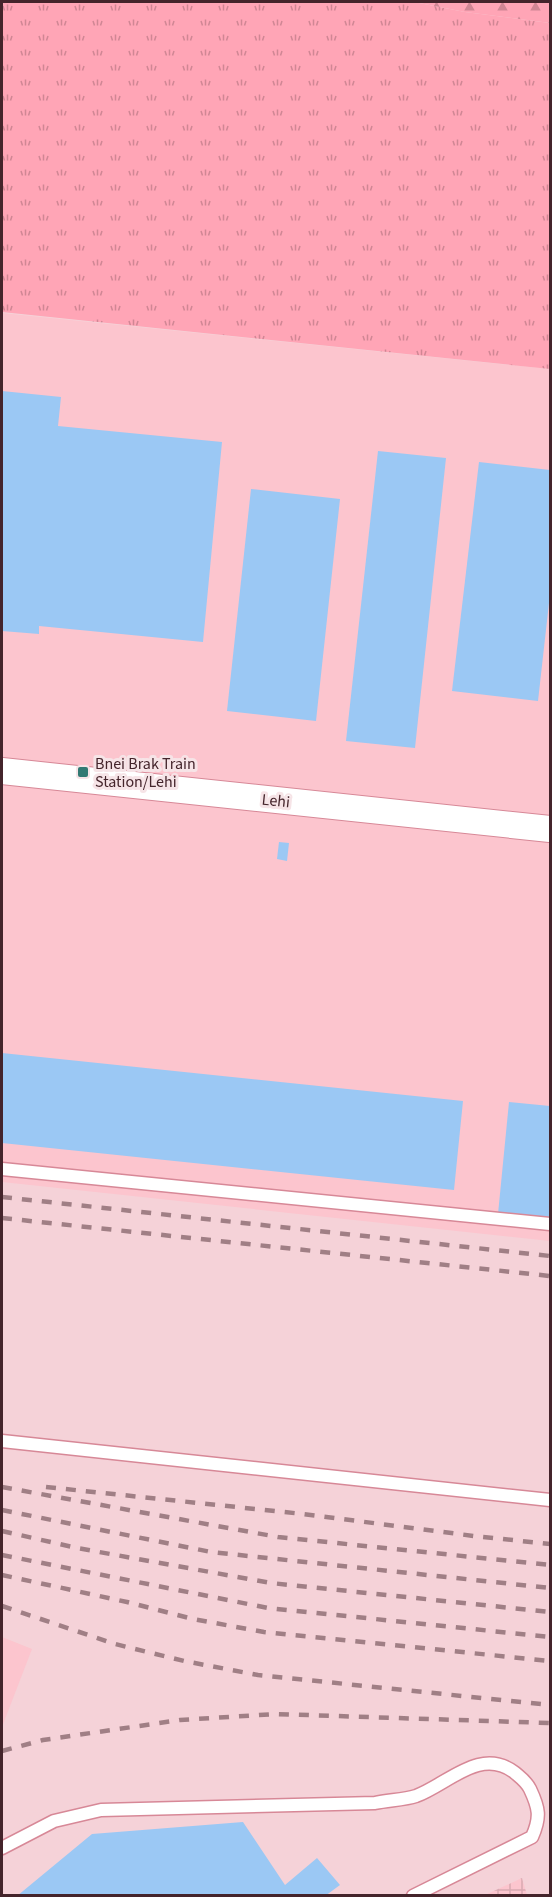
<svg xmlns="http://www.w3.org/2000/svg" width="552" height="1897" font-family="'Source Sans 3',sans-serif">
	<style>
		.built { fill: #fcc5ce }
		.industrial { fill: url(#industrial-grid) }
		.grass { fill: url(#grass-tufts) }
		.forest { fill: url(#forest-firs) }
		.building { fill: #9bc8f4 }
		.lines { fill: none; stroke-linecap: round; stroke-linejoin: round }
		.lane-casing { stroke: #d78897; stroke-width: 15 }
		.street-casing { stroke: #d78897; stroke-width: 28 }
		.lane { stroke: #fff; stroke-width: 12 }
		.street { stroke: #fff; stroke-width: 26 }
		.rail { stroke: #a07f85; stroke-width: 4.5; stroke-dasharray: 10 10; stroke-linecap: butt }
		.poi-dot { fill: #327973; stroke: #f6e4e7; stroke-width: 2 }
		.labels { text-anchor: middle; stroke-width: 6; stroke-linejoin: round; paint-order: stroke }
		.poi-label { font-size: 16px; fill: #44242b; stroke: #f6e4e7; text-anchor: start }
		.street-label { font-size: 16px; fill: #44242b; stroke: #f6e4e7 }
	</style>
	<defs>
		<pattern id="industrial-grid" width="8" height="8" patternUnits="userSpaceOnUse" patternTransform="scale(1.5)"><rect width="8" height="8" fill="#fcc5ce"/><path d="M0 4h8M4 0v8" fill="none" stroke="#d9a9b1"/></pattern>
		<pattern id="grass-tufts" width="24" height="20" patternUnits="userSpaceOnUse" patternTransform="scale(1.5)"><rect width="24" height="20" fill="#ffa5b6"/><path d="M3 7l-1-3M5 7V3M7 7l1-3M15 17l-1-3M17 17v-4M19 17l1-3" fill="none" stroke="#d08694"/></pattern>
		<pattern id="forest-firs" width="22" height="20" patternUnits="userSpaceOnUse" patternTransform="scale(1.5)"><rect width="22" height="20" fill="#ffa5b6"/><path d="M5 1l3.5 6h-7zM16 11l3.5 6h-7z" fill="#d08694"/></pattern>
	</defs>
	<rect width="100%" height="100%" fill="#f5d2d8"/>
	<g class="built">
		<polygon points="2,313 550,369 550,1241 2,1182"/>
		<polygon points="2,1637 32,1649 2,1727"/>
	</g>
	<polygon class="industrial" points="522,1878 527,1895 485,1895"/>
	<polygon class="grass" points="2,2 414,2 465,12 550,23 550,369 2,312"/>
	<polygon class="forest" points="414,2 550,2 550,23 465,12"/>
	<g class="building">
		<polygon points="2,391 61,397 58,426 222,442 203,642 39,626 39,634 2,631"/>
		<polygon points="378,451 446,458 415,748 346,741"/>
		<polygon points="479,462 550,470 550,594 538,701 452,691"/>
		<polygon points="251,489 340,499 316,721 227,711"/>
		<polygon points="279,842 289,843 287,861 277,859"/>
		<polygon points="2,1053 463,1101 454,1190 2,1143"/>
		<polygon points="509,1102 550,1106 550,1219 498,1214"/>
		<polygon points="243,1822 285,1885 317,1858 340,1885 325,1896 17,1896 92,1834"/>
	</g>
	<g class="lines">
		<defs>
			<g id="lane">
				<polyline points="2,1169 550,1224"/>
				<polyline points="2,1441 550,1500"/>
				<path d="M2,1848L54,1821L101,1810L375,1803C388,1800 404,1800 416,1796C448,1784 480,1747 514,1772C521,1778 526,1781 530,1789C539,1808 541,1817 532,1837L413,1896"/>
			</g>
			<polyline id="street" points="2,771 550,829"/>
		</defs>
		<use href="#lane" class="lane-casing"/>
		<use href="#street" class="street-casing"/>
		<use href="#lane" class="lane"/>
		<use href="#street" class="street"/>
		<g class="rail">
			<polyline points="2,1197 550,1256"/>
			<polyline points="2,1218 550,1276"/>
			<polyline points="2,1487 278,1537 550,1565"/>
			<polyline points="46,1487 303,1514 474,1536 550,1544"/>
			<polyline points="2,1510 211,1552 550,1588"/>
			<polyline points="2,1531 77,1548 271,1583 550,1612"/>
			<polyline points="2,1555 268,1608 550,1637"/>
			<polyline points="2,1575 127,1602 193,1619 264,1632 550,1661"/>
			<polyline points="2,1606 115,1644 184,1661 258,1675 550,1705"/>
			<polyline points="2,1751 43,1740 180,1720 275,1714 550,1723"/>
		</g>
	</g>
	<rect class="poi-dot" x="77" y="766" width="12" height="12" rx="3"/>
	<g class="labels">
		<g class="poi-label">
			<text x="95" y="769">Bnei Brak Train<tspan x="95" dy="18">Station/Lehi</tspan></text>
		</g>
		<g class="street-label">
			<text transform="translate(276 800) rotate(6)" y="6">Lehi</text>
		</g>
	</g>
	<rect width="552" height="1897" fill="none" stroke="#44242b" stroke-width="6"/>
</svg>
